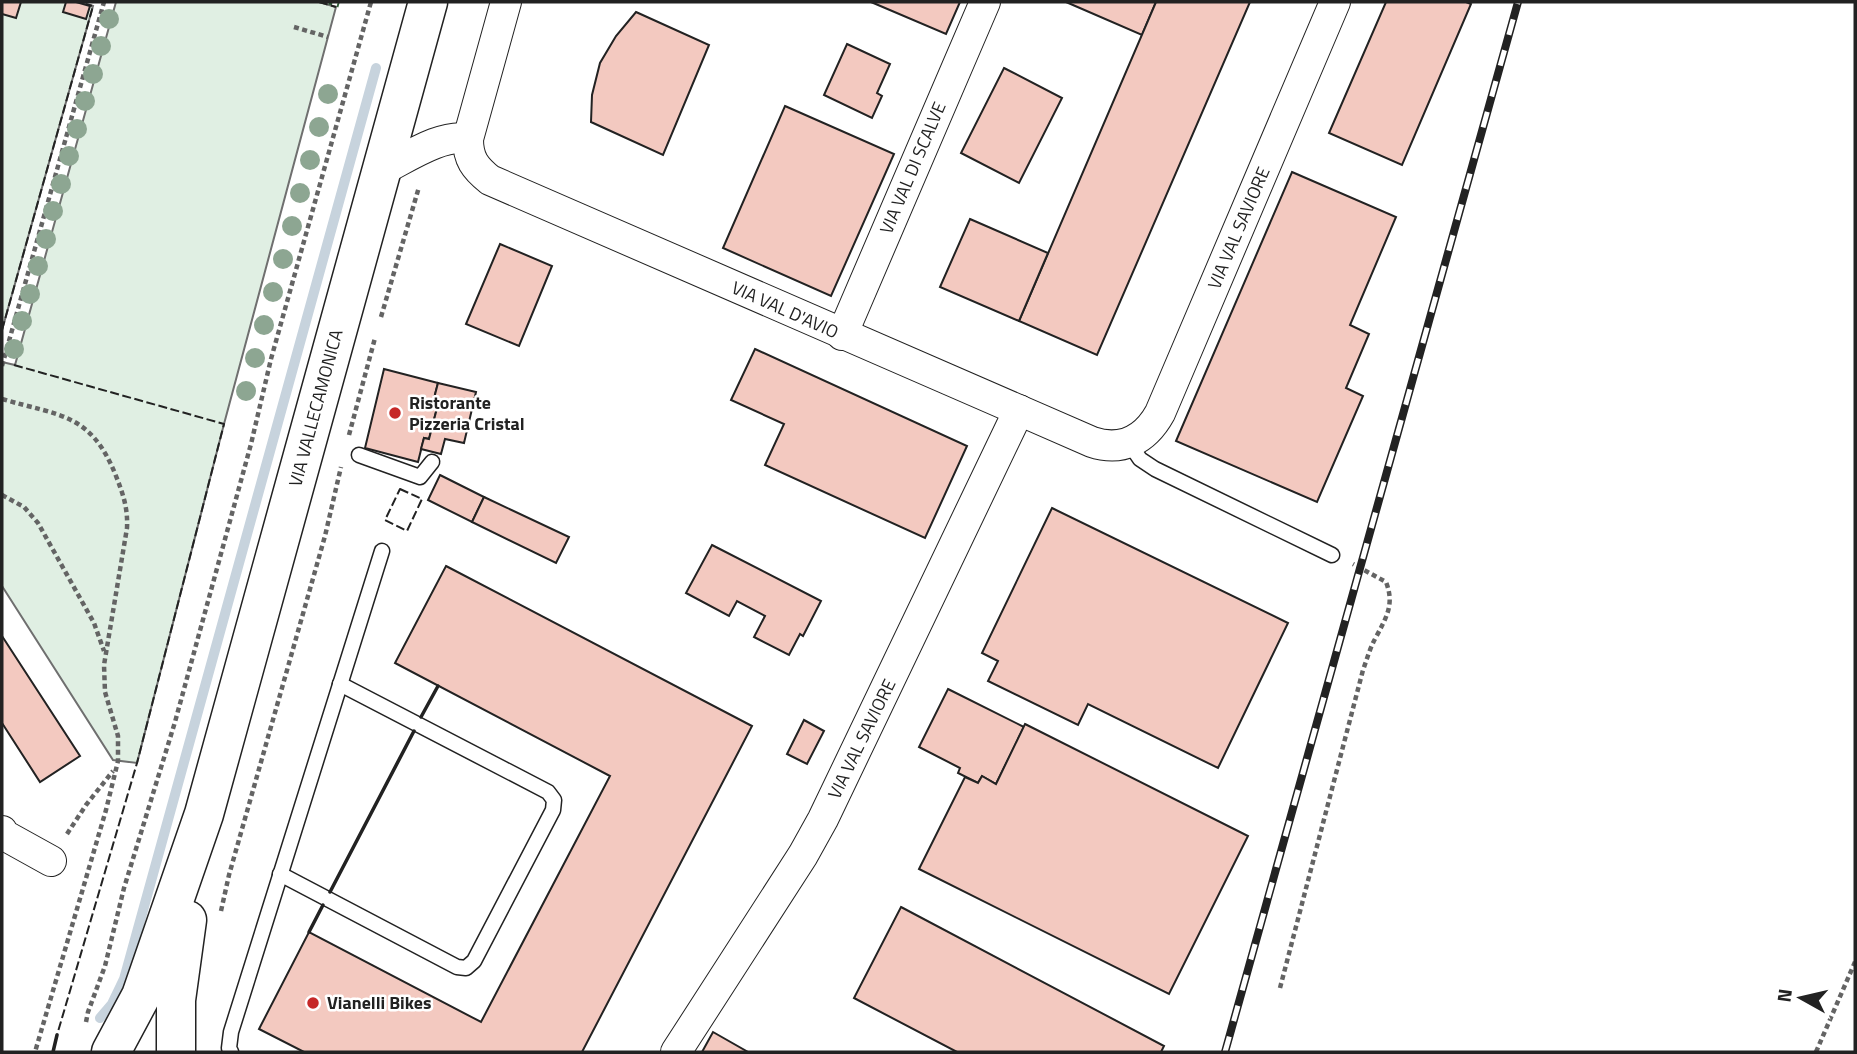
<svg xmlns="http://www.w3.org/2000/svg" width="1857" height="1054" font-family="'Titillium Web',sans-serif">
	<style>
		.green { fill: #e0efe3; stroke: #6f6f6f; stroke-width: 2 }
		.lines { fill: none; stroke-linecap: round; stroke-linejoin: round }
		.stream { stroke: #c7d3dd; stroke-width: 10 }
		.building { fill: #f3c9c0; stroke: #222; stroke-width: 2 }
		.service-casing { stroke: #222; stroke-width: 17 }
		.minor-casing { stroke: #222; stroke-width: 32 }
		.secondary-casing { stroke: #222; stroke-width: 41 }
		.path { stroke: #646464; stroke-width: 4.5; stroke-dasharray: 5 3.5; stroke-linecap: butt }
		.service { stroke: #fff; stroke-width: 14 }
		.minor { stroke: #fff; stroke-width: 30 }
		.secondary { stroke: #fff; stroke-width: 38 }
		.rail-casing { stroke: #222; stroke-width: 8 }
		.rail { stroke: #fff; stroke-width: 5; stroke-dasharray: 16; stroke-linecap: butt }
		.hedge { stroke: #2f5e38; stroke-width: 5; stroke-dasharray: 3.5 5; stroke-linecap: butt }
		.fence { stroke: #222; stroke-width: 2; stroke-dasharray: 9 3.5; stroke-linecap: butt }
		.wall { stroke: #222; stroke-width: 3.5 }
		.tree { fill: #8da692 }
		.poi-dot { fill: #c62828; stroke: #fff; stroke-width: 2.5 }
		.labels { text-anchor: middle; stroke-width: 5; stroke-linejoin: round; paint-order: stroke }
		.street-label { font-size: 18px; fill: #222; stroke: #fff }
		.poi-label { font-size: 18px; font-weight: bold; fill: #222; stroke: #fff; text-anchor: start }
	</style>
	<rect width="100%" height="100%" fill="#fff"/>
	<g class="green">
		<polygon points="2,2 78,2 93,6 2,330"/>
		<polygon points="116,2 319,2 336,7 224,424 137,763 113,760 2,586 2,362 15,365"/>
	</g>
	<g class="lines">
		<polyline class="stream" points="100,1018 112,1004 124,979 376,68"/>
	</g>
	<g class="building">
		<polygon points="2,2 21,2 16,18 2,14"/>
		<polygon points="66,2 76,2 90,6 86,19 63,12"/>
		<polygon points="871,2 960,2 946,34"/>
		<polygon points="1066,2 1156,2 1142,35"/>
		<polygon points="1156,2 1250,2 1097,355 1019,321"/>
		<polygon points="1386,2 1466,2 1471,4 1402,165 1329,133"/>
		<polygon points="636,12 709,45 663,155 591,122 592,95 600,63 616,36"/>
		<polygon points="847,44 890,64 877,93 882,96 872,118 824,95"/>
		<polygon points="1004,68 1062,98 1019,183 961,153"/>
		<polygon points="785,106 894,154 831,296 723,248"/>
		<polygon points="1292,172 1396,217 1350,325 1369,334 1346,388 1363,396 1317,502 1176,441"/>
		<polygon points="970,219 1048,253 1019,321 940,287"/>
		<polygon points="500,244 552,266 519,346 466,324"/>
		<polygon points="755,349 967,446 925,538 765,465 784,424 731,400"/>
		<polygon points="384,369 438,383 432,406 437,408 429,439 424,438 418,462 365,448"/>
		<polygon points="438,383 476,392 464,443 445,439 441,454 421,449 424,438 429,439 437,408 432,406"/>
		<polygon points="440,475 484,497 472,522 428,500"/>
		<polygon points="484,497 569,537 556,563 472,522"/>
		<polygon points="1052,508 1288,623 1218,768 1088,704 1078,725 988,681 998,661 982,653"/>
		<polygon points="712,545 821,601 803,636 800,634 789,655 754,637 765,616 737,601 729,616 686,593"/>
		<polygon points="446,566 752,726 582,1052 304,1052 259,1029 309,932 481,1022 610,776 395,663"/>
		<polygon points="2,636 80,756 40,782 2,723"/>
		<polygon points="948,689 1024,727 996,784 982,776 978,783 958,773 960,768 919,747"/>
		<polygon points="804,720 824,731 807,764 787,754"/>
		<polygon points="1025,724 1248,836 1169,994 919,869 965,777 978,783 982,776 996,784"/>
		<polygon points="901,907 1164,1046 1161,1052 957,1052 854,998"/>
		<polygon points="713,1032 748,1052 702,1052"/>
	</g>
	<g class="lines">
		<defs>
			<g id="service">
				<polyline points="1129,443 1140,459 1155,469 1332,555"/>
				<polyline points="359,455 420,477 432,462"/>
				<polyline points="280,874 457,967 466,968 474,961 553,810 554,800 548,792 340,684"/>
				<polyline points="231,1052 229,1048 231,1032 382,551"/>
			</g>
			<g id="minor">
				<path d="M506,2L468,139C468,159 475,168 490,180L1092,442C1122,452 1145,440 1160,413L1335,2"/>
				<path d="M382,170C405,159 442,133 468,139"/>
				<polyline points="842,335 985,2"/>
				<polyline points="2,831 4,835 51,861"/>
				<polyline points="676,1052 803,855 823,819 1019,410"/>
			</g>
			<g id="secondary">
				<polyline points="111,1052 141,996 204,814 428,2"/>
				<polyline points="176,1052 176,1000 187,920"/>
			</g>
		</defs>
		<use href="#service" class="service-casing"/>
		<use href="#minor" class="minor-casing"/>
		<use href="#secondary" class="secondary-casing"/>
		<g class="path">
			<polyline points="294,27 328,37"/>
			<polyline points="381,317 419,187"/>
			<polyline points="2,366 104,2"/>
			<path d="M2,399C60,416 91,413 116,476C123,494 128,508 127,528L104,665L105,692L118,736V761L106,810L35,1052"/>
			<polyline points="349,435 375,338"/>
			<polyline points="2,495 24,507 38,523 94,623 104,651"/>
			<polyline points="67,834 86,805 113,771"/>
			<polyline points="221,911 229,875 325,536 341,467"/>
			<path d="M1280,988L1363,670C1367,659 1370,648 1375,639C1386,618 1395,605 1386,582L1353,564"/>
			<polyline points="86,1022 88,1012 105,966 124,888 175,722 251,444 271,359 371,2"/>
			<polyline points="1816,1052 1855,962"/>
		</g>
		<use href="#service" class="service"/>
		<use href="#minor" class="minor"/>
		<use href="#secondary" class="secondary"/>
		<defs>
			<polyline id="rail" points="1225,1052 1518,2"/>
		</defs>
		<use href="#rail" class="rail-casing"/>
		<use href="#rail" class="rail"/>
		<polyline class="hedge" points="329,2 339,5"/>
		<g class="fence">
			<polyline points="319,2 336,7"/>
			<polyline points="2,330 93,6 86,4"/>
			<polyline points="14,365 224,424 137,763 57,1035"/>
			<polygon points="400,489 422,499 407,531 385,520"/>
		</g>
		<g class="wall">
			<polyline points="421,717 438,686"/>
			<polyline points="330,892 414,731"/>
			<polyline points="309,932 323,905"/>
			<polyline points="53,1052 57,1035"/>
		</g>
	</g>
	<g class="tree">
		<circle cx="109" cy="19" r="10"/>
		<circle cx="101" cy="46" r="10"/>
		<circle cx="93" cy="74" r="10"/>
		<circle cx="328" cy="94" r="10"/>
		<circle cx="85" cy="101" r="10"/>
		<circle cx="319" cy="127" r="10"/>
		<circle cx="77" cy="129" r="10"/>
		<circle cx="69" cy="156" r="10"/>
		<circle cx="310" cy="160" r="10"/>
		<circle cx="61" cy="184" r="10"/>
		<circle cx="300" cy="193" r="10"/>
		<circle cx="53" cy="211" r="10"/>
		<circle cx="292" cy="226" r="10"/>
		<circle cx="46" cy="239" r="10"/>
		<circle cx="283" cy="259" r="10"/>
		<circle cx="38" cy="266" r="10"/>
		<circle cx="273" cy="292" r="10"/>
		<circle cx="30" cy="294" r="10"/>
		<circle cx="22" cy="321" r="10"/>
		<circle cx="264" cy="325" r="10"/>
		<circle cx="14" cy="349" r="10"/>
		<circle cx="255" cy="358" r="10"/>
		<circle cx="246" cy="391" r="10"/>
	</g>
	<g class="poi-dot">
		<circle cx="395" cy="413" r="7"/>
		<circle cx="313" cy="1003" r="7"/>
	</g>
	<g class="labels">
		<g class="street-label">
			<text transform="translate(913 168) rotate(-67)" y="6">VIA VAL DI SCALVE</text>
			<text transform="translate(1239 228) rotate(-67)" y="6">VIA VAL SAVIORE</text>
			<text transform="translate(785 310) rotate(24)" y="6">VIA VAL D'AVIO</text>
			<text transform="translate(316 408) rotate(-75)" y="6">VIA VALLECAMONICA</text>
			<text transform="translate(862 739) rotate(-64)" y="6">VIA VAL SAVIORE</text>
		</g>
		<g class="poi-label">
			<text x="409" y="409">Ristorante<tspan x="409" dy="21">Pizzeria Cristal</tspan></text>
			<text x="327" y="1009">Vianelli Bikes</text>
		</g>
	</g>
	<rect width="1857" height="1054" fill="none" stroke="#222222" stroke-width="7"/>
	<g transform="translate(1801 998) rotate(278)" stroke="#ffffff" stroke-width="5" paint-order="stroke">
	<path d="M0-5L12 26L0 18L-12 26Z" fill="#222222"/>
	<text y="-10" font-size="19" font-weight="bold" text-anchor="middle" fill="#222222">N</text>
	</g>
</svg>
